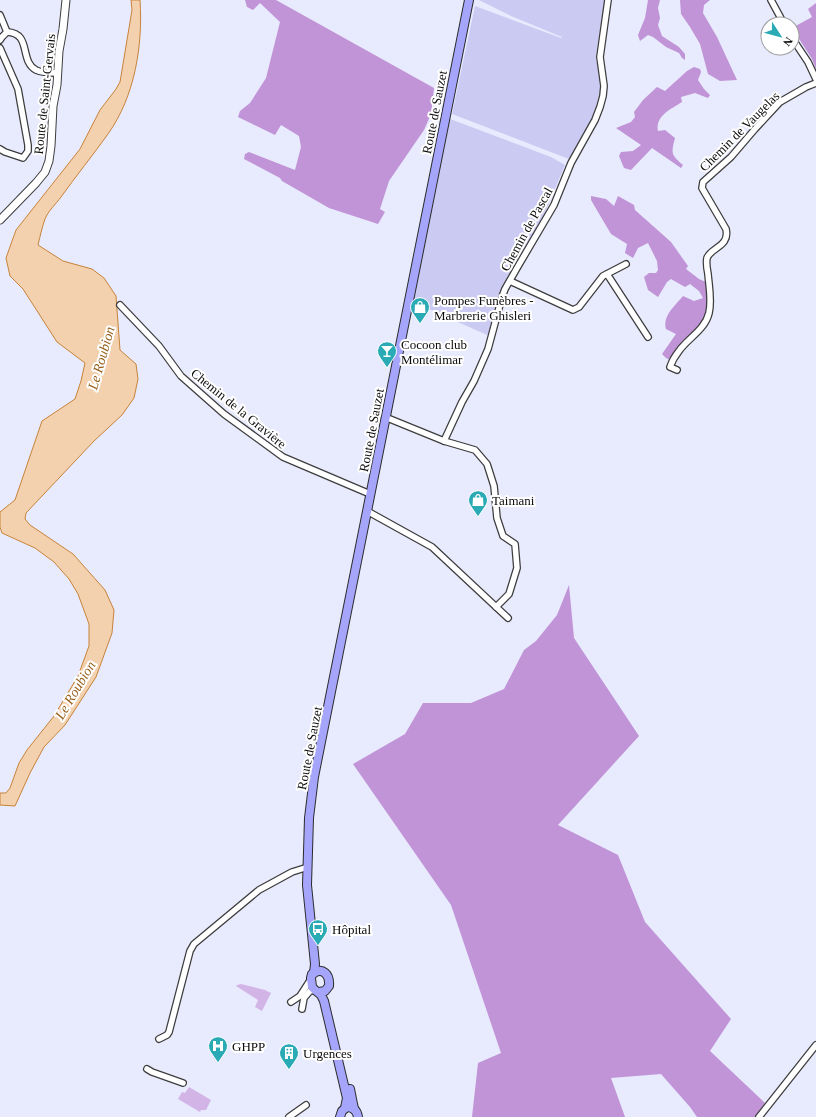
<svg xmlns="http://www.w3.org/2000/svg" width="816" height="1117" font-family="'Times New Roman',serif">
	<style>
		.farmland { fill: #cbcaf2 }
		.green { fill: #d2b4e6 }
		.forest { fill: #c094d6 }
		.water { fill: #f3d1af; stroke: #c78339 }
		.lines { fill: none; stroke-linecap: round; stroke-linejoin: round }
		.minor-casing { stroke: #3d3d3d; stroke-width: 8 }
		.tertiary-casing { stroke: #3d3d3d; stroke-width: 9 }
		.secondary-casing { stroke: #2c2c2c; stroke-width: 10 }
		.minor { stroke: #fff; stroke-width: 5.5 }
		.tertiary { stroke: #fff; stroke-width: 7 }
		.secondary { stroke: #a6a5fc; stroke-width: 8 }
		.labels { text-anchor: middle; stroke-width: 4; stroke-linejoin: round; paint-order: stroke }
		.street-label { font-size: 13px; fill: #0a0a0a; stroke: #fff }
		.poi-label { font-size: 13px; fill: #0a0a0a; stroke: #fff; text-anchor: start }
		.water-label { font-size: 14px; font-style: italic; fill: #965e1a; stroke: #fff }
	</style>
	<rect width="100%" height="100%" fill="#e8eafe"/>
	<g class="farmland">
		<polygon points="479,0 605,0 597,48 596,60 601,76 600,95 593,117 569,159 452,114 475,6 561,38 562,37 511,16"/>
		<polygon points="450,119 551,157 565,165 544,215 514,266 503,286 496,302 490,331 487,335 413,302"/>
	</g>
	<g class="green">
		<polygon points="241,984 265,990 271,993 262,1011 255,1007 258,1000 236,986 237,985"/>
		<polygon points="189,1087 211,1100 206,1110 201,1110 200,1112 178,1099 182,1092 185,1093"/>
	</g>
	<g class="forest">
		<polygon points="245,0 276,0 434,88 431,114 424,130 389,181 380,209 385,212 378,224 329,208 282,181 280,178 244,159 245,154 249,152 295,170 301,147 299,136 281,125 275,135 238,117 240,111 250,103 266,78 280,22 260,3 253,10 247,7"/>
		<polygon points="648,0 660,0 658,8 660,18 658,25 662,36 679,47 685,54 685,60 682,58 679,53 666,47 653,37 648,35 640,41 638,35 645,18"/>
		<polygon points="680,0 710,0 704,5 703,13 717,37 737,80 720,81 708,74 700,44 690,27 681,14"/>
		<polygon points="816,3 816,69 812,59 792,28 812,17 808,9"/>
		<path d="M694,67L700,69L701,72L698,80L704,89L710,95L708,98L695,93L681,97L682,102C671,109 655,116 658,131L665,130L675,138C671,153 671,155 683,165L681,168L652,148L631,170L624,168L619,156L621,152L633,151L641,145L616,128L631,122L635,117L634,112L643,100L657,87L665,91L687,71Z"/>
		<path d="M591,196L606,199L614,206L618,196L634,205L635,210L671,242L688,266L686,269L699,279L706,282C708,297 710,309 703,323L670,360L666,358L662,354L676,334L666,329C662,316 675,306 683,296L694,301L703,298L699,291L690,284L685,287L671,279L667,282L658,297L648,290L644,277L649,273H656L658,270L657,261L648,243L638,248L633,258L625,253L627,244L611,234L591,200Z"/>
		<polygon points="569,585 574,638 639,736 558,825 618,855 645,922 731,1019 710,1051 765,1103 755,1117 697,1117 690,1107 661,1074 611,1078 625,1117 472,1117 478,1063 501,1053 451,905 353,764 405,734 423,703 471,703 504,689 524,650 536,641 557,615"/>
	</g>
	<path class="water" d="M131,0H140C143,45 135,96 108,134C93,155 76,176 61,197C56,204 48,211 45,219C42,227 40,237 38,245L63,261L92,269L104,278L116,296L120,350L136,364L138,379L134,398L122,415L94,441L26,513L25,519L30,525L73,554L105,590L114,610L112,633L96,677L65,725L44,747L30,773L15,806L0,805V793H6L10,788L19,763L27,750L54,716L78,676L89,646V624L78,594L69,579L54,562L35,548L2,533L0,527V512L15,500L42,421L75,399L81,381L85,363L57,342L23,289L10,276L6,258L16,230L80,149L100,110L116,89L120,82L132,10Z"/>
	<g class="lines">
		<defs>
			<g id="minor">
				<polyline points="771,0 784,24"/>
				<polyline points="0,15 7,32"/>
				<polyline points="792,38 808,62 816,79"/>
				<path d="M0,40L2,37L7,32C32,33 19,61 36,70C42,73 51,73 58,73"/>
				<polyline points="0,48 18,89 28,145 28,151 23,158 5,152 0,149"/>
				<polyline points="607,274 648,337"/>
				<polyline points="510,281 573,310 579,307 603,276 626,264"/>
				<polyline points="120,305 159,346 181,376 224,414 283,457 370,494"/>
				<path d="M677,370L670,367C672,361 675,356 679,351C688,338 705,330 709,313C712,301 709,286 708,274C707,269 706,263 707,258C711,247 730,247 726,229L702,188L703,182L731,157L755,129L780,102L806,87L816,83"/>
				<polyline points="385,417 444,441 475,450 487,464 494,486 497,518 503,536 515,544 517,568 509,594 496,607"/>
				<polyline points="444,441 462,402 474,381 488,349 502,297 505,289 517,268 554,205 571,163 595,120 600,107 603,96 604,86 600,57 608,0"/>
				<polyline points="367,511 432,547 508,618"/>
				<polyline points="291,1002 300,996 311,979"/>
				<polyline points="302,1009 304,998 310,991 315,990"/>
				<polyline points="159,1039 167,1035 169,1032 190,951 194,944 259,890 292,872 308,867"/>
				<polyline points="147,1069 152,1072 183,1083"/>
				<polyline points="289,1117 306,1105"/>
				<polyline points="759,1117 816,1045"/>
			</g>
			<polyline id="tertiary" points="0,220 36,183 45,172 49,161 51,146 53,106 57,85 59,51 63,29 66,0"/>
			<g id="secondary">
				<polyline points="314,973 315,964 307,885 309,818 314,777 469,0"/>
				<path d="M319,992L325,991L329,986C330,975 323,966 312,974L311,978L312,987L315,990L321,995L324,1001L347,1098L345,1108"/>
				<polyline points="350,1089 354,1109"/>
				<path d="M340,1117L342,1111L347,1107C354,1107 357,1111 358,1117"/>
			</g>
		</defs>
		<use href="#minor" class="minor-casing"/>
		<use href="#tertiary" class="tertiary-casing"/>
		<use href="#secondary" class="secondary-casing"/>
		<use href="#minor" class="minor"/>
		<use href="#tertiary" class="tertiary"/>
		<use href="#secondary" class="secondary"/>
	</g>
	<defs>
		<symbol id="shop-pin" viewBox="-11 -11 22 30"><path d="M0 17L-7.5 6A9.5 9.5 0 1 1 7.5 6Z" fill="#29aab4" stroke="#fff"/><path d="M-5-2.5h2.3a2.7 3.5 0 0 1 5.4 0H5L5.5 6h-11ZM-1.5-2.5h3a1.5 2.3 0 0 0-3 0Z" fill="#fff"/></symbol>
		<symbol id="bar-pin" viewBox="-11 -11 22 30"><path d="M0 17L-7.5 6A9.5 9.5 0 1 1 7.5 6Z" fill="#29aab4" stroke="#fff"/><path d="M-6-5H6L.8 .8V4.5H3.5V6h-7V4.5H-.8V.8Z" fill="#fff"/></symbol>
		<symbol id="bus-pin" viewBox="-11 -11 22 30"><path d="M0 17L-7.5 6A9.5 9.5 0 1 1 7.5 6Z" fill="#29aab4" stroke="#fff"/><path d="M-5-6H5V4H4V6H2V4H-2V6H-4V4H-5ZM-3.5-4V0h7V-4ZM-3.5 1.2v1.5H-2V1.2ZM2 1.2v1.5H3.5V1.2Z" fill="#fff"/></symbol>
		<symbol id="hospital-pin" viewBox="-11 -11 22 30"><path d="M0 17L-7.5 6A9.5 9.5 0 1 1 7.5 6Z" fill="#29aab4" stroke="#fff"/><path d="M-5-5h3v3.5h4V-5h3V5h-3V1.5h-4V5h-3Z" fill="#fff"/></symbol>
		<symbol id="building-pin" viewBox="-11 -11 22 30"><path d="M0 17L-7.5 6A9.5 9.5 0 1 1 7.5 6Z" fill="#29aab4" stroke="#fff"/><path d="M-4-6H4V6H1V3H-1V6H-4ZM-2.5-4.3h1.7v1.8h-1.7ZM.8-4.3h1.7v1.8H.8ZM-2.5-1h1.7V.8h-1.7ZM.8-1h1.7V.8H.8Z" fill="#fff"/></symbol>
	</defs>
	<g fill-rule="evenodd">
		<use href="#shop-pin" x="409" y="296" width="22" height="30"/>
		<use href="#bar-pin" x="376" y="340" width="22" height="30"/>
		<use href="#shop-pin" x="467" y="489" width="22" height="30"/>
		<use href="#bus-pin" x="307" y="918" width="22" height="30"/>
		<use href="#hospital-pin" x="207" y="1035" width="22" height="30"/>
		<use href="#building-pin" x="278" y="1042" width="22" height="30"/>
	</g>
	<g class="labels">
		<g class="street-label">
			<text transform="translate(44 94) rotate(-84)" y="5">Route de Saint-Gervais</text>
			<text transform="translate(434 112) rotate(-79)" y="5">Route de Sauzet</text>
			<text transform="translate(739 131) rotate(-45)" y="5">Chemin de Vaugelas</text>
			<text transform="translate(526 229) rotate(-61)" y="5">Chemin de Pascal</text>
			<text transform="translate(239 408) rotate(39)" y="5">Chemin de la Gravière</text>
			<text transform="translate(371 430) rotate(-79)" y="5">Route de Sauzet</text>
			<text transform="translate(309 748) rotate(-79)" y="5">Route de Sauzet</text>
		</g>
		<g class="poi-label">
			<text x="434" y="305">Pompes Funèbres -<tspan x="434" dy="15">Marbrerie Ghisleri</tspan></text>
			<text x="401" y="349">Cocoon club<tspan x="401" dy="15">Montélimar</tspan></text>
			<text x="492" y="505">Taimani</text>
			<text x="332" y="934">Hôpital</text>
			<text x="232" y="1051">GHPP</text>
			<text x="303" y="1058">Urgences</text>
		</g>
		<g class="water-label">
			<text transform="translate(101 358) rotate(-74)" y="5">Le Roubion</text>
			<text transform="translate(75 690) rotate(-59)" y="5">Le Roubion</text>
		</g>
	</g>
	<g transform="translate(780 36) rotate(126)"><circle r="19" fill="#ffffff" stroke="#9d9d9d"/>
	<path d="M0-3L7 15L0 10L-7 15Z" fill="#29aab4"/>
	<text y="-6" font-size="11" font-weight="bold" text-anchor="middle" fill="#0a0a0a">N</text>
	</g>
</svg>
